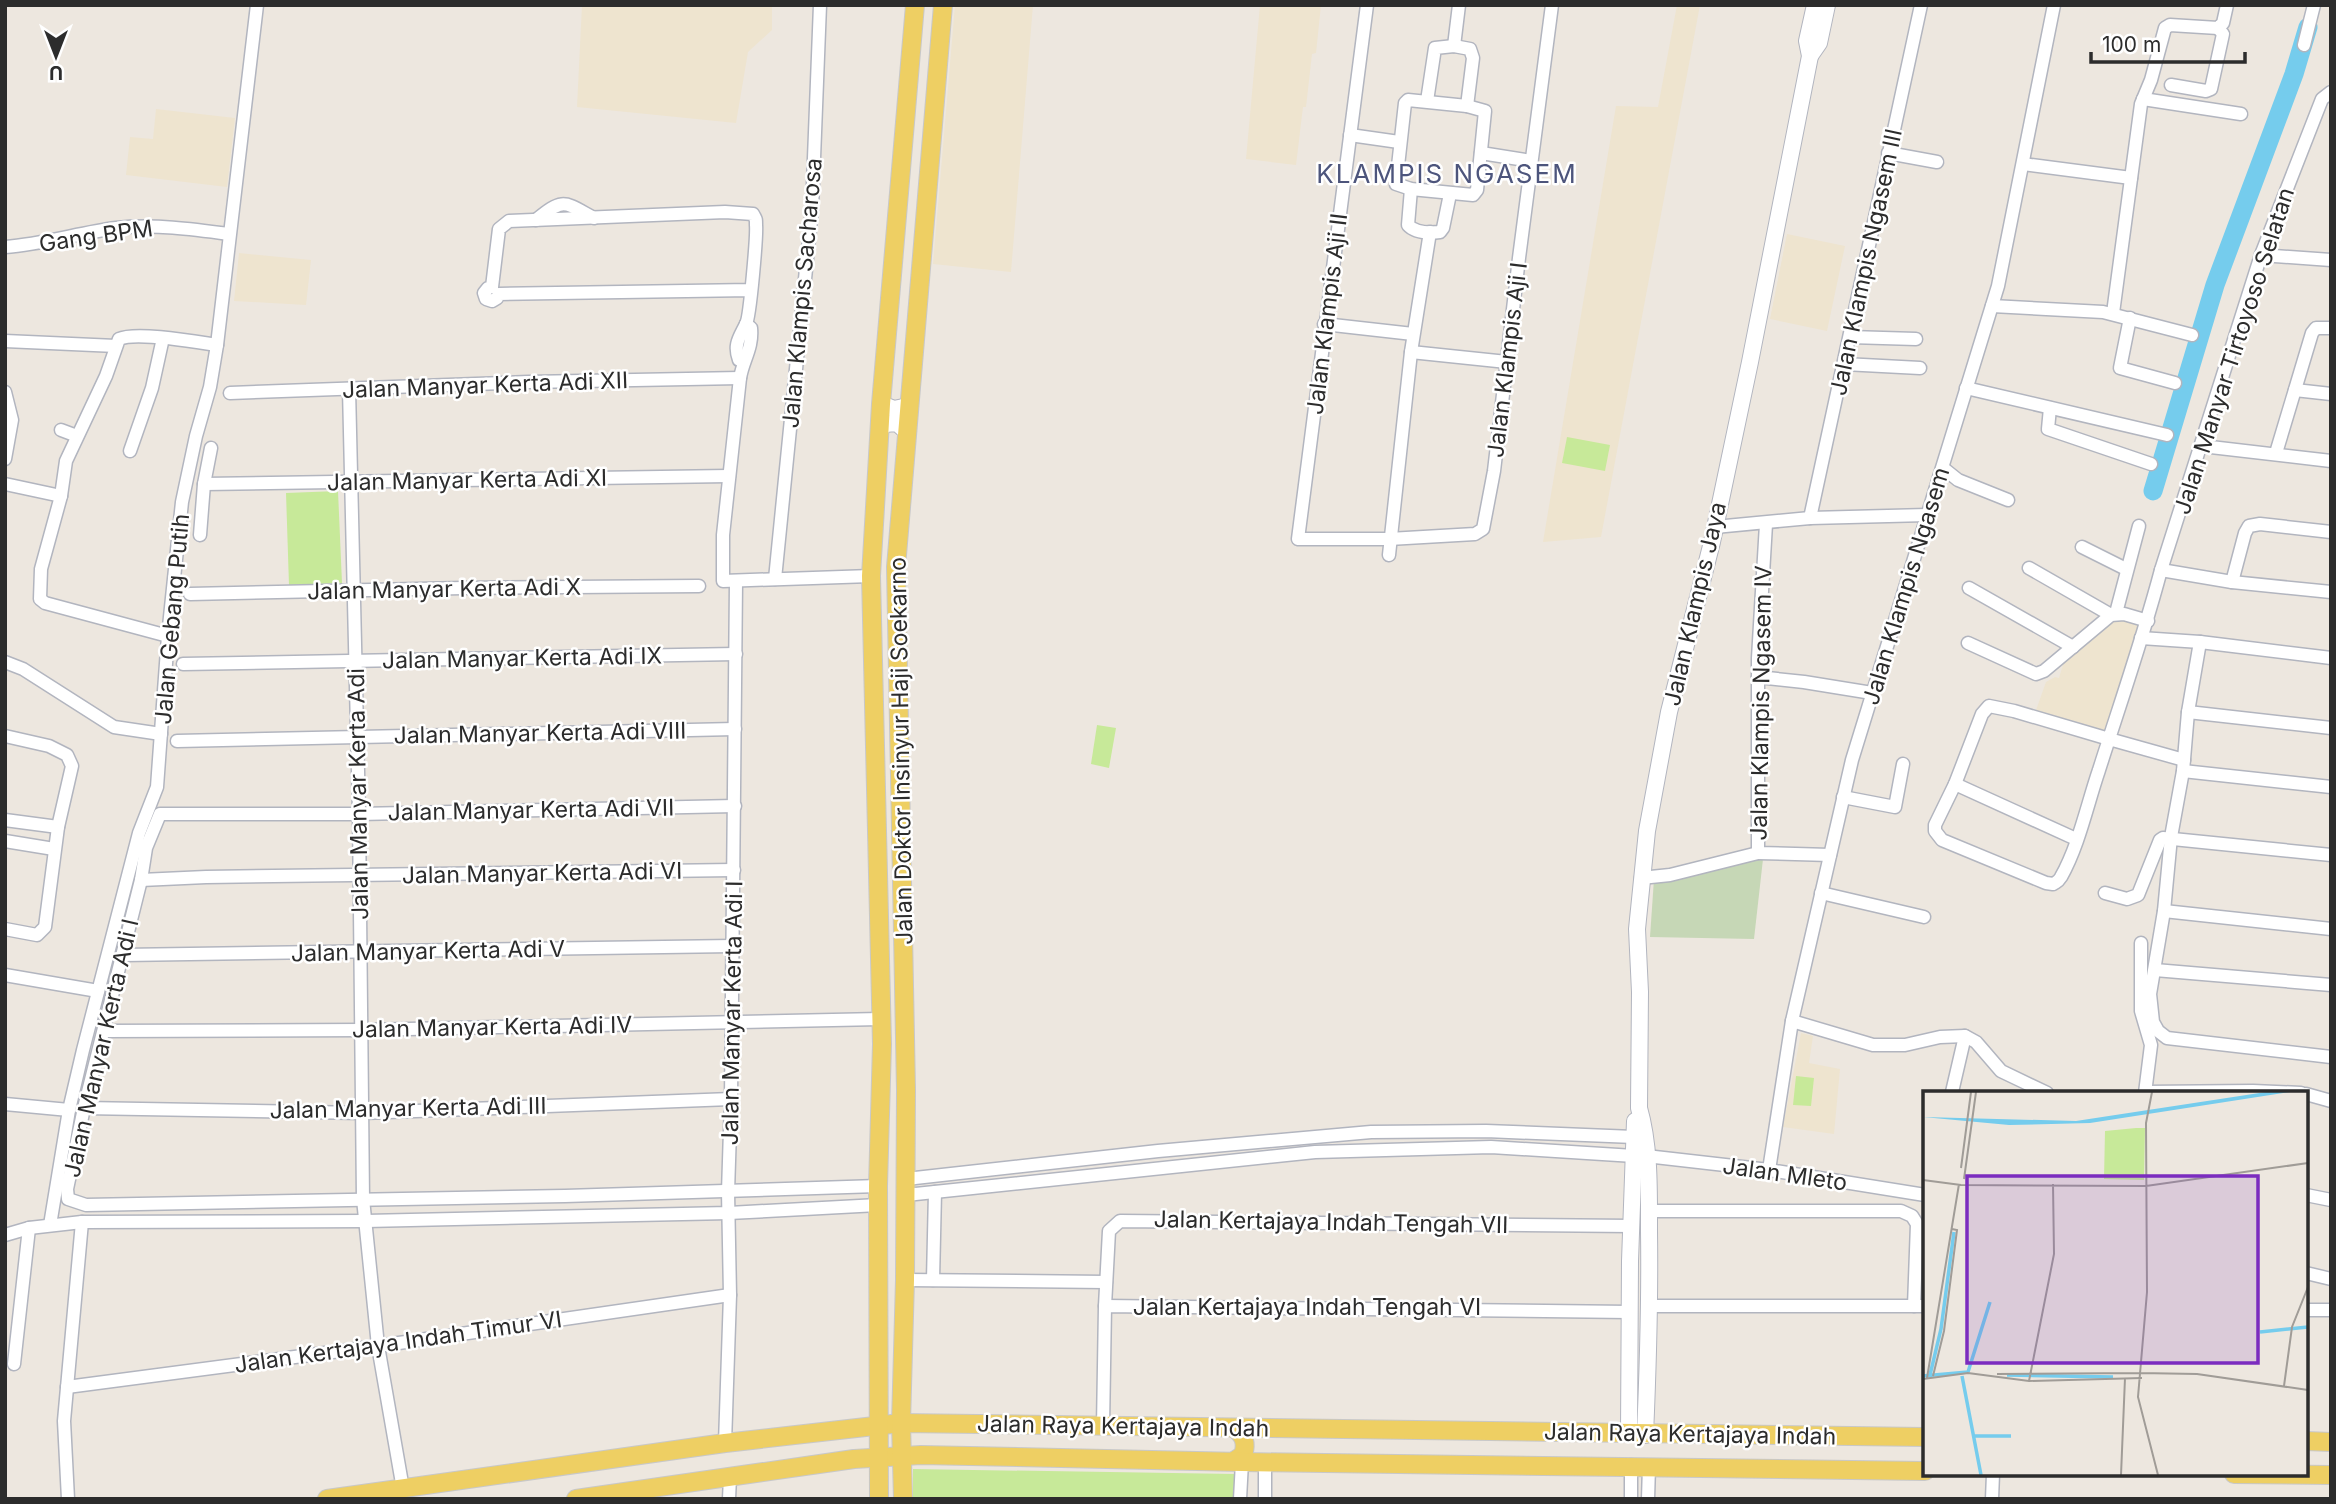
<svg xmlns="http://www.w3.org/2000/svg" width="2336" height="1504" font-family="Inter,sans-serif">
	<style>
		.education { fill: #eee4cf }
		.cemetery { fill: #c6d7b6 }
		.pitch { fill: #c7e999 }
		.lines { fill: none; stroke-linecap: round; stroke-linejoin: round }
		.river { stroke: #75cced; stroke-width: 19 }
		.minor-casing { stroke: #b2b5bf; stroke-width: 15 }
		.secondary-casing { stroke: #b2b5bf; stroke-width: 18 }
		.primary-casing { stroke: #c8c8c8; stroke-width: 20 }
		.minor { stroke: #fff; stroke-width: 12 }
		.secondary { stroke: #fff; stroke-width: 16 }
		.primary { stroke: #eecf63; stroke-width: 18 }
		.labels { text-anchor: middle; stroke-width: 5; stroke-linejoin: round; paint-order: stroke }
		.street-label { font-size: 23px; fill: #2c2c2c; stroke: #fff }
		.quarter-label { font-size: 26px; letter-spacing: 2px; fill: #4d557c; stroke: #fff }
		.inset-river { fill: none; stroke: #75cced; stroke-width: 3.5 }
		.inset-road { fill: none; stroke: #a09c97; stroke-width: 2 }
		.view { fill: #7b2cbf; fill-opacity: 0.15; stroke: #7b2cbf; stroke-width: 3.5 }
		.inset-edge { fill: none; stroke: #2c2c2c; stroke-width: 3.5 }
	</style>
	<rect width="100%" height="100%" fill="#ede7df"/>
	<g class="education">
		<polygon points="582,5 772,5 772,30 748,52 736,123 577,107"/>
		<polygon points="955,5 1033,5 1011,272 933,264"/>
		<polygon points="1260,5 1321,5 1316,53 1312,54 1306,107 1303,107 1296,165 1246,159"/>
		<polygon points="1677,5 1700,5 1601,537 1543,542 1616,106 1658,107"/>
		<polygon points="156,109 235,118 227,187 126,175 130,137 153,139"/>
		<polygon points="1787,234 1845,246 1827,331 1770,319"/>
		<polygon points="239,253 311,260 306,305 234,301"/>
		<polygon points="2116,614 2142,622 2118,698 2104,733 2035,713 2046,682 2055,677 2059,678 2066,655"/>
		<polygon points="1801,1033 1813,1036 1809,1063 1840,1069 1834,1134 1783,1127"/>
	</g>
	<polygon class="cemetery" points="1736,857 1763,859 1754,939 1650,937 1654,879"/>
	<g class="pitch">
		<polygon points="1567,437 1610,445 1605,471 1562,463"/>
		<polygon points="338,491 342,583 289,585 286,493"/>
		<polygon points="1097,725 1116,728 1109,768 1091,764"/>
		<polygon points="1796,1076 1814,1078 1811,1106 1793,1105"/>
		<polygon points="913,1469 1235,1474 1234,1499 913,1499"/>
	</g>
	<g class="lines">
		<polyline class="river" points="2153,491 2215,285 2294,74 2308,27"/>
		<defs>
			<g id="minor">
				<polyline points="1367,5 1298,539 1389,539 1475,534 1483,529 1494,471 1519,258 1552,5"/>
				<polyline points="2304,45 2314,5"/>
				<polyline points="1454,46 1459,5"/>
				<polyline points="2171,85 2206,91 2211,89 2223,34 2218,28"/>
				<polyline points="2143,99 2241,114"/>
				<polygon points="1408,100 1467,106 1485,111 1477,190 1473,195 1411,189 1396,184 1405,103"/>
				<polyline points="1427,101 1435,48 1454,46 1470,49 1473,58 1467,106"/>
				<polyline points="1350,135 1399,142"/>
				<polyline points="1481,153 1531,161"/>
				<polyline points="1888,153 1937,162"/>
				<polyline points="2023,164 2131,178"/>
				<path d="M1411,189L1408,225C1415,233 1430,233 1440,232L1443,228L1450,194"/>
				<path d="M536,220C564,197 564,202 594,218"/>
				<path d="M5,247C43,244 79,233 116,228C154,224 192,229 229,234"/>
				<polyline points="2261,255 2331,260"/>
				<polyline points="1992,306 2103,312 2192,335"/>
				<polyline points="2113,313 2141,104 2151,80 2165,28 2170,25 2218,28 2223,23 2227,5"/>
				<polyline points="2130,318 2120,368 2175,383"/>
				<path d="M746,324L751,328C753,348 743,360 740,378L723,535V581L871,576"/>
				<polyline points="1324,324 1413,334"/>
				<polyline points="1850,337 1916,339"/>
				<polyline points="5,341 116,346"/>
				<polyline points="1411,352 1507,362"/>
				<path d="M743,361L739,360C733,344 740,337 746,324C750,317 757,235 756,225C756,218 756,220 753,214L725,212L509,221L499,229L492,287L488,288L484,293L486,299L492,301L497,298L499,294L751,290"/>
				<polyline points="1844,364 1920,368"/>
				<polyline points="1966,388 2167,435"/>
				<polyline points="349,389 359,814 363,1199 378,1346 403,1489"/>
				<polyline points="2295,390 2331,394"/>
				<polyline points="5,392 12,420 5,459"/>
				<polyline points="230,393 529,382 740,378"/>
				<polyline points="2050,408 2048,429 2151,464"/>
				<polyline points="61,430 77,436"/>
				<polyline points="2202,446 2331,461"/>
				<polyline points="130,451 152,388 163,338"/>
				<polyline points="2276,453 2312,333 2316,328 2331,328"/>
				<polyline points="1943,468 1958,480 2008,500"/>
				<polyline points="5,484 61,496"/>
				<polyline points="204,484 729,476"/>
				<polyline points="1810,518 1921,5"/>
				<polyline points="1766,524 1758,658 1758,853 1830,855"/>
				<polyline points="1715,527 1810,518 1927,515"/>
				<polyline points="200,535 204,484 211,448"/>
				<polyline points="2082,547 2126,569"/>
				<polyline points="1389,555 1411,352 1430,232"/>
				<polyline points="2029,568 2111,615"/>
				<polyline points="2161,570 2232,582 2331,592"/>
				<polyline points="775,579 812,209 820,5"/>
				<polyline points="2232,582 2245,533 2249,526 2260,524 2331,532"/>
				<polyline points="1969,588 2073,647"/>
				<polyline points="190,594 463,588 699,586"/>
				<polyline points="2116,613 2139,526"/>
				<path d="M168,636L45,603L40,599L41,569L61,496L66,461L106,376L119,339C136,331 197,342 217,345"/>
				<polyline points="2141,638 2200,642 2331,658"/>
				<polyline points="2200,642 2188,712 2183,771 2171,837 2164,911 2150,994 2153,1022 2158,1031 2167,1038 2331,1057"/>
				<polyline points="1968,643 2036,674 2044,671 2111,615 2124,614 2148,621"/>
				<polyline points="5,662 23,669 114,727 161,734"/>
				<polyline points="183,664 736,654"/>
				<polyline points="1758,677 1804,682 1872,693"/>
				<polyline points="2188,712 2331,728"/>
				<polyline points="5,736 49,746 67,755 72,766 58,827 45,927 37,935 5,929"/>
				<polyline points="177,741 735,729"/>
				<path d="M2184,760L2109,739L2099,736L2014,711L1989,706L1982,714L1955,784L1935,825V831L1942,840L2046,883L2053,884C2058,881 2058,882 2061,877C2079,845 2087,805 2099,770C2120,704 2143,638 2161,570L2261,255L2322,99L2331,92"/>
				<polyline points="2183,771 2331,787"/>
				<polyline points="1955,784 2076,839"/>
				<polyline points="1843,797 1895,807 1903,764"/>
				<polyline points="735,806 359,814 160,814 146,848 141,880 84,1108 67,1189 68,1199 86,1205 565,1196 878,1186"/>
				<polyline points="5,820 58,827"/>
				<polyline points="5,841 54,849"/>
				<polyline points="1641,878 1670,875 1758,853"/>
				<polyline points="141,880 206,877 734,870"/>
				<polyline points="1821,893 1924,917"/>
				<polyline points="2105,893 2127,899 2138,895 2160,840 2163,838 2331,855"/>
				<polyline points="2164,911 2331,929"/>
				<polyline points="2141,943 2141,1011 2151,1045 2145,1093"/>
				<polyline points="123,955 733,946"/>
				<polyline points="2155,970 2331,985"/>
				<polyline points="5,975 98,991"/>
				<polyline points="1792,1021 1873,1045 1905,1045 1940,1037 1965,1036 1976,1042 2001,1071 2047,1093"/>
				<polyline points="104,1031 363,1030 880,1019"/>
				<polyline points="1952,1092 1965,1036"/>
				<polyline points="2145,1092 2253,1091 2301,1093"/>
				<polyline points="2306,1094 2331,1101"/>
				<polyline points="5,1104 69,1110"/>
				<polyline points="84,1108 362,1113 731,1099"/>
				<polyline points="1646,1156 1769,1170 1925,1195"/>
				<polyline points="1769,1170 1792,1021 1852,760 1998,286 2054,5"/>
				<polyline points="906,1179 1158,1151 1371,1132 1486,1131 1634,1137"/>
				<polyline points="906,1195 1315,1152 1491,1147 1634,1156"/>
				<polyline points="2306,1195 2331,1200"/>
				<polyline points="1649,1211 1901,1211 1912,1216 1917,1224 1914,1306"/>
				<polyline points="50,1225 69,1110 83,1050 139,833 157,787 168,636 182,502 196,436 210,387 217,345 257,5"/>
				<polyline points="5,1235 29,1228 82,1222 366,1221 729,1213 878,1205"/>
				<polyline points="2306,1273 2331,1279"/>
				<polyline points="905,1280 1106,1282"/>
				<polyline points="933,1280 935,1192"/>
				<polyline points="1105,1306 1109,1231 1120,1221 1632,1226"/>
				<polyline points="1650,1306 1925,1306"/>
				<polyline points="2306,1310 2331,1310"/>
				<polyline points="14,1364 29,1228"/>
				<polyline points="67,1387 378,1346 730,1295"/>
				<polyline points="1103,1426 1105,1306 1630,1312"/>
				<polyline points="725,1443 730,1295 728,1192 731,1099 736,582"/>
				<polyline points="1265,1462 1265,1499"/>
				<polyline points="68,1499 64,1421 82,1222"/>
				<polyline points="729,1499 730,1477"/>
				<polyline points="1240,1499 1242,1462"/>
				<polyline points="1631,1499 1631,1465"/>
				<polyline points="1648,1499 1649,1466"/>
				<polyline points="1992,1499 1993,1474"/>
			</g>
			<g id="secondary">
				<polyline points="1810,56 1819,43 1827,5"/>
				<polyline points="881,404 894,409 908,406"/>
				<polyline points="880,430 885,424 897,423 907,432"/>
				<polyline points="1629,1434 1630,1261 1635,1121"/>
				<path d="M1645,1435C1648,1366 1650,1299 1649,1231C1649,1191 1650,1146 1639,1108L1640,992L1637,929L1647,831L1669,712L1712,542L1750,362L1810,56L1807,41L1815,5"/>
			</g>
			<g id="primary">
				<path d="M1234,1428C1244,1435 1247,1443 1243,1455L1234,1461"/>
				<polyline points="2306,1441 2331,1442"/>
				<polyline points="2234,1474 2331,1475"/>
				<polyline points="327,1499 725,1443 901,1423 1925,1437"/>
				<polyline points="576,1499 854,1459 921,1455 1242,1462 1925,1471"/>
				<polyline points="879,1499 878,1186 882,1044 871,576 881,404 915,5"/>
				<polyline points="903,1499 901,1423 905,1280 906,1090 896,567 943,5"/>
			</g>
		</defs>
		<use href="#minor" class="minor-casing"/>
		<use href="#secondary" class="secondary-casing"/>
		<use href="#primary" class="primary-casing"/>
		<use href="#minor" class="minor"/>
		<use href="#secondary" class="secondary"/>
		<use href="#primary" class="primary"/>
	</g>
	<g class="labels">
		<g class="street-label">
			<text transform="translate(96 236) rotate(-8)" y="8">Gang BPM</text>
			<text transform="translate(1866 262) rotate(-78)" y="8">Jalan Klampis Ngasem III</text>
			<text transform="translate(802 293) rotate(-85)" y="8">Jalan Klampis Sacharosa</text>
			<text transform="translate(1327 314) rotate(-83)" y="8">Jalan Klampis Aji II</text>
			<text transform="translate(2234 351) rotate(-72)" y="8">Jalan Manyar Tirtoyoso Selatan</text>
			<text transform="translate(1507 360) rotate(-83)" y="8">Jalan Klampis Aji I</text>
			<text transform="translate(485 385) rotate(-2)" y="8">Jalan Manyar Kerta Adi XII</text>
			<text transform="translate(467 480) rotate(-1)" y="8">Jalan Manyar Kerta Adi XI</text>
			<text transform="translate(1906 586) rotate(-73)" y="8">Jalan Klampis Ngasem</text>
			<text transform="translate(444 589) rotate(-1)" y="8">Jalan Manyar Kerta Adi X</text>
			<text transform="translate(1695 604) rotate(-77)" y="8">Jalan Klampis Jaya</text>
			<text transform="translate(172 619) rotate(-85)" y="8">Jalan Gebang Putih</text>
			<text transform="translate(522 658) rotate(-1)" y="8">Jalan Manyar Kerta Adi IX</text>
			<text transform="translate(1761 703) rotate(-89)" y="8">Jalan Klampis Ngasem IV</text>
			<text transform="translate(540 733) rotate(-1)" y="8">Jalan Manyar Kerta Adi VIII</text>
			<text transform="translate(901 751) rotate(-91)" y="8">Jalan Doktor Insinyur Haji Soekarno</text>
			<text transform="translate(358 794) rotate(-91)" y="8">Jalan Manyar Kerta Adi</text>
			<text transform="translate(531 810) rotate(-1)" y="8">Jalan Manyar Kerta Adi VII</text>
			<text transform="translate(542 873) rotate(-1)" y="8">Jalan Manyar Kerta Adi VI</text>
			<text transform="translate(428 951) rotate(-1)" y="8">Jalan Manyar Kerta Adi V</text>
			<text transform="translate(732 1013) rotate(-89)" y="8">Jalan Manyar Kerta Adi I</text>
			<text transform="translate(492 1027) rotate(-1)" y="8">Jalan Manyar Kerta Adi IV</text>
			<text transform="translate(101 1048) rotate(-77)" y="8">Jalan Manyar Kerta Adi I</text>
			<text transform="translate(408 1108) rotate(-1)" y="8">Jalan Manyar Kerta Adi III</text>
			<text transform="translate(1785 1174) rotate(8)" y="8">Jalan Mleto</text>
			<text transform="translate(1331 1222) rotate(1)" y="8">Jalan Kertajaya Indah Tengah VII</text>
			<text x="1307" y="1315">Jalan Kertajaya Indah Tengah VI</text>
			<text transform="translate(398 1342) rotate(-8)" y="8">Jalan Kertajaya Indah Timur VI</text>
			<text transform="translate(1123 1426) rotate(1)" y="8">Jalan Raya Kertajaya Indah</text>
			<text transform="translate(1690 1434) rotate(1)" y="8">Jalan Raya Kertajaya Indah</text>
		</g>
		<g class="quarter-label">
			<text x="1447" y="183">KLAMPIS NGASEM</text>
		</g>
	</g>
	<g transform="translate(1923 1091)">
		<rect width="385" height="385" fill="#ede7df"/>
		<path d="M213,37H222L221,89L181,88L182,40Z" fill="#c7e999"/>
		<path d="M343,1H367L167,32L86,34L0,26L153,30Z" fill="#75cced"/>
		<path class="inset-river" d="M337,241L385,236M45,281L67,211M7,284L18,238L31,141M84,284L190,286M0,285L45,281M39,285L58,384M50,345H88"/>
		<path class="inset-road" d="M229,1L223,32L224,201L215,306L235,384M38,77L48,1M41,88L53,1M0,89L38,94L223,95L385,72M217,282L274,283L385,299M74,283L217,282M10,285L21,240L34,139L29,138M4,287L36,93M0,288L45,282L106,290L219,287M106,290L131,163L130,93M361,295L369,236L385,196M198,384L202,287"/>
		<path class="view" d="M44,85H335V272H44Z"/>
		<rect width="385" height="385" class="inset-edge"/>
	</g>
	<rect width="2336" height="1504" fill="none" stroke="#2c2c2c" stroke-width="14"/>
	<g transform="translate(56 56) rotate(180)" stroke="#ffffff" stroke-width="5" paint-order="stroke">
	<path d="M0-5L12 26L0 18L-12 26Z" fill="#2c2c2c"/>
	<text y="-10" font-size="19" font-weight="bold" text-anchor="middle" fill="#2c2c2c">U</text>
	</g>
	<path d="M2091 52v10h154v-10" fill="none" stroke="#2c2c2c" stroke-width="3.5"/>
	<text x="2102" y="52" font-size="21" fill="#2c2c2c" stroke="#ffffff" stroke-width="5" paint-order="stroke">100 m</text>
</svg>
